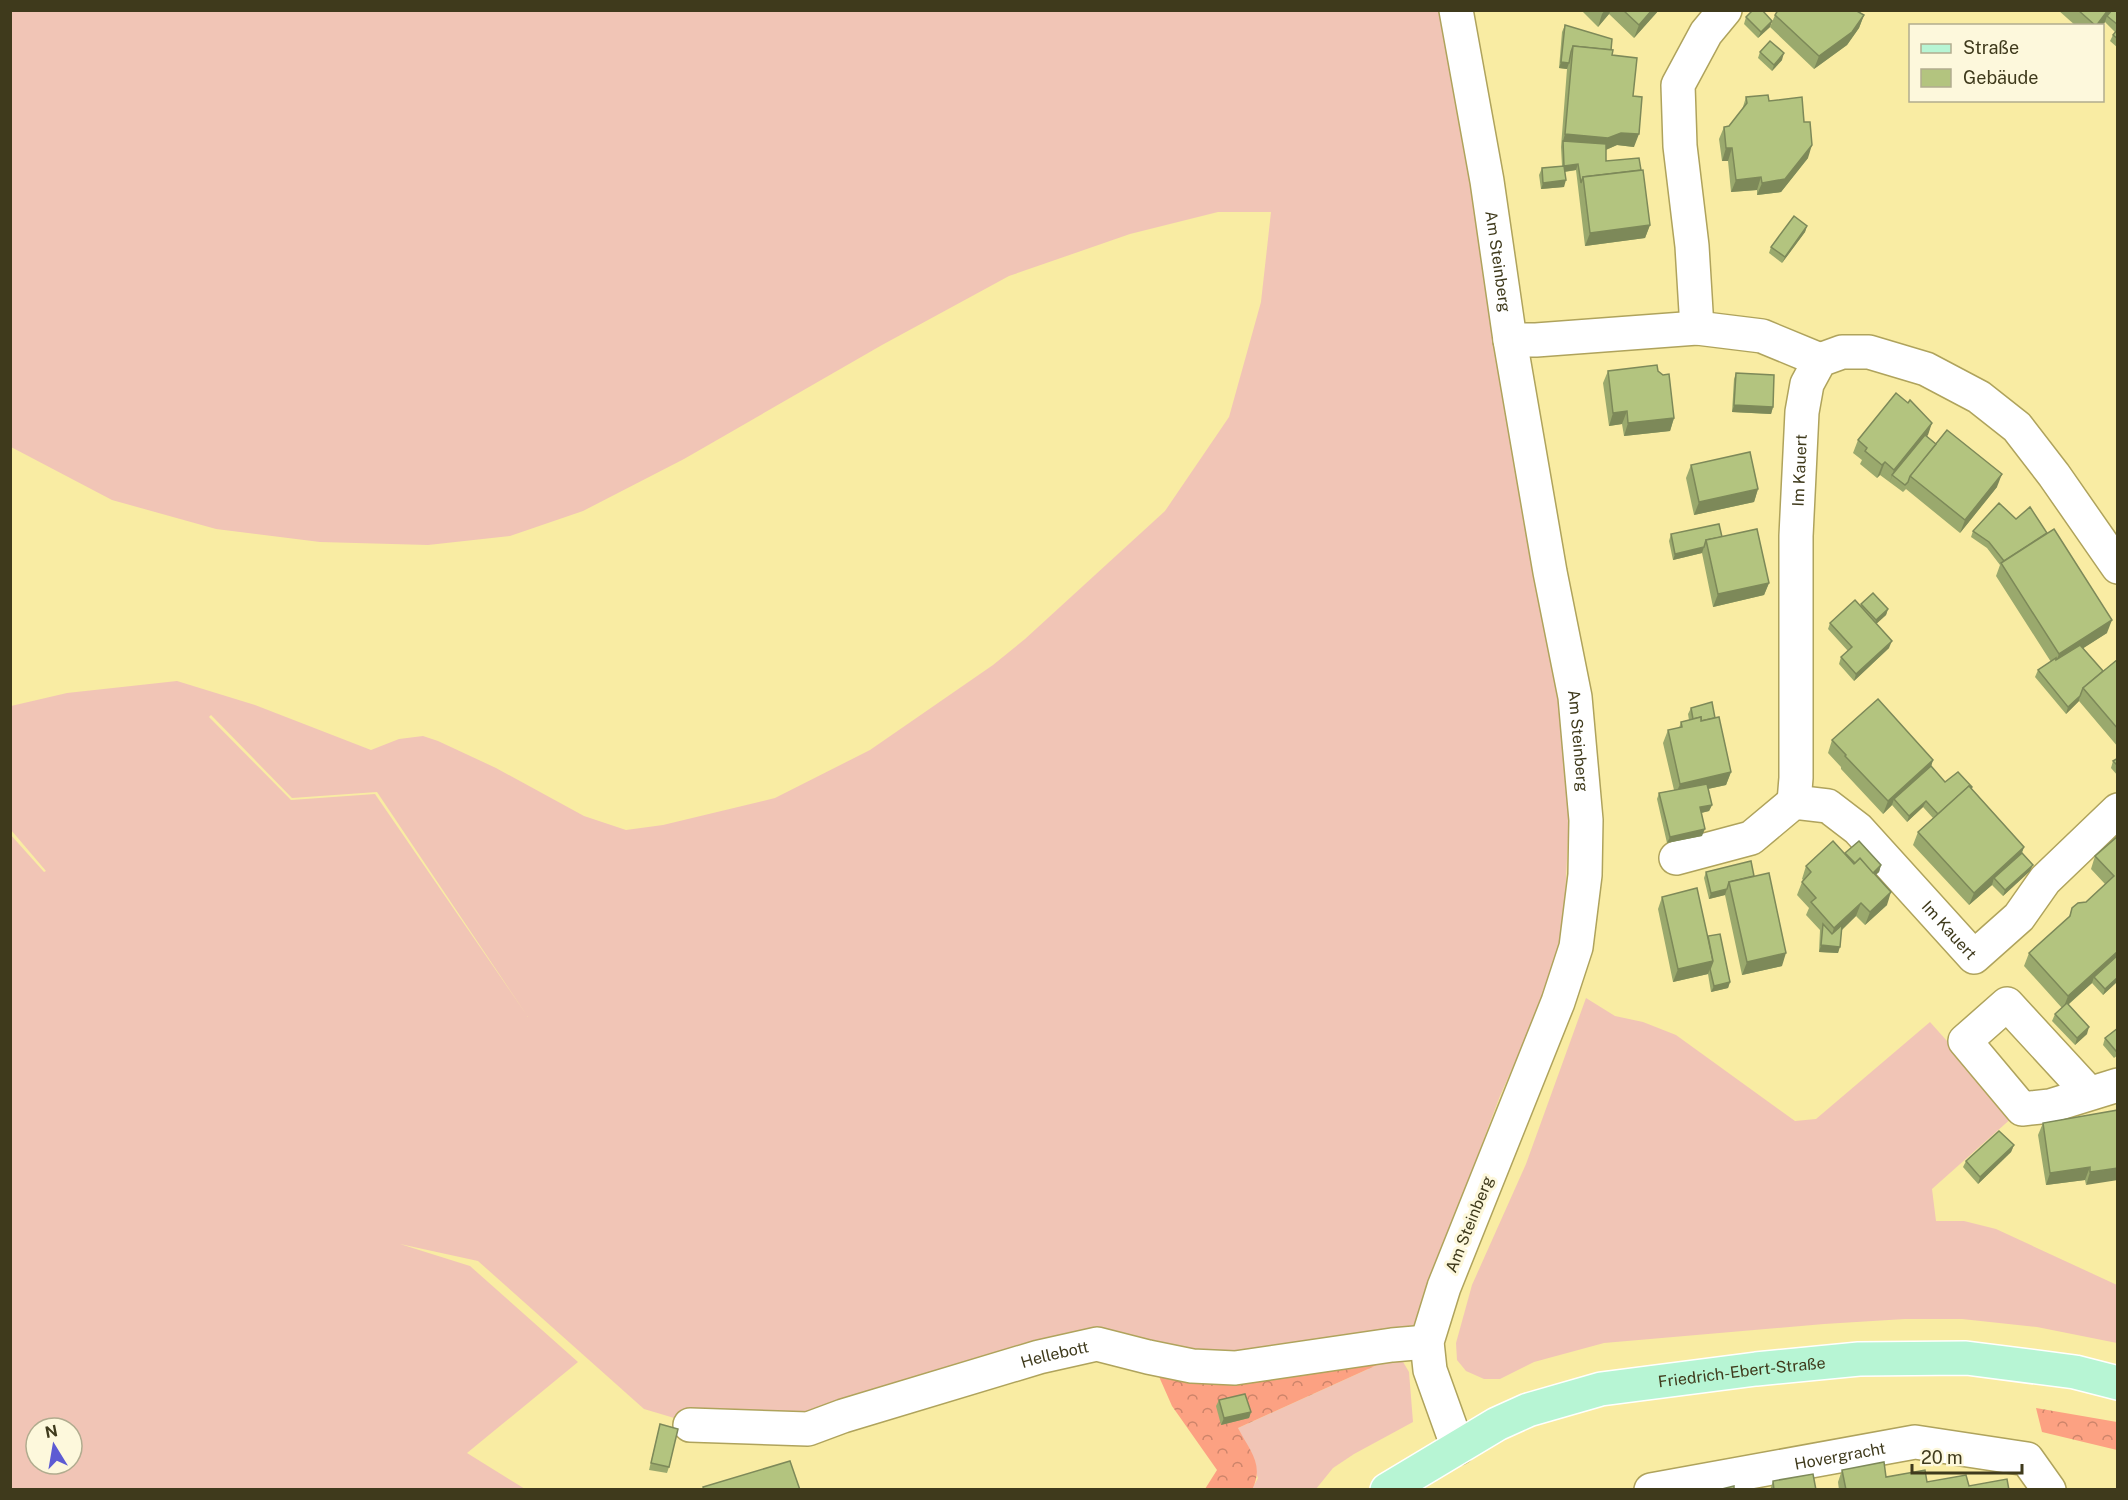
<svg xmlns="http://www.w3.org/2000/svg" width="2128" height="1500" font-family="'Public Sans',sans-serif">
	<style>
		.grass { fill: #f1c5b6; fill-rule: evenodd }
		.forest { fill: url(#forest-crowns) }
		.lines { fill: none; stroke-linecap: round; stroke-linejoin: round }
		.minor-casing { stroke: #afa35c; stroke-width: 36 }
		.major-casing { stroke: #fff; stroke-width: 36 }
		.minor { stroke: #fff; stroke-width: 33 }
		.major { stroke: #b7f5d4; stroke-width: 33 }
		.wall { fill: #9aa96d }
		.shaded-wall { fill: #7d8959 }
		.building { fill: #b3c47f; stroke: #7d8959; stroke-width: 1.5 }
		.labels { text-anchor: middle; stroke-width: 6; stroke-linejoin: round; paint-order: stroke }
		.street-label { font-size: 16px; fill: #3f3a1c; stroke: #fdf8dc }
	</style>
	<defs>
		<pattern id="forest-crowns" width="20" height="18" patternUnits="userSpaceOnUse" patternTransform="scale(1.5)"><rect width="20" height="18" fill="#fca182"/><path d="M2 6a3 3 0 1 1 6 0M12 15a3 3 0 1 1 6 0" fill="none" stroke="#cd846a"/></pattern>
	</defs>
	<rect width="100%" height="100%" fill="#f9eca3"/>
	<g class="grass">
		<path d="M11,11H1448L1561,705L1569,816L1564,921L1548,988L1500,1096L1408,1341L1290,1358L1117,1344L842,1411L691,1423L644,1409L478,1261L400,1244L470,1266L578,1362L467,1453L525,1489H11L10,834L44,872L46,871L11,830V706L67,693L177,681L255,705L371,750L399,739L423,736L438,741L496,768L584,816L626,830L663,825L775,798L870,750L993,665L1025,639L1165,511L1229,417L1261,302L1271,212H1218L1130,234L1009,276L882,345L684,459L583,511L510,536L428,545L320,542L216,529L112,500L11,447ZM211,715L292,798L377,792L528,1017L375,794L291,800L209,717ZM36,1428H72V1464H36Z"/>
		<polygon points="1586,998 1615,1016 1643,1022 1676,1035 1795,1121 1816,1119 1930,1022 2014,1116 1932,1189 1936,1221 1964,1221 1996,1229 2117,1285 2117,1343 2037,1327 1962,1319 1905,1319 1824,1324 1604,1343 1534,1362 1500,1379 1484,1379 1466,1371 1457,1360 1456,1343 1472,1285 1526,1164"/>
		<polygon points="1399,1355 1409,1372 1413,1422 1354,1454 1333,1468 1316,1489 1252,1489 1258,1478 1238,1428"/>
	</g>
	<g class="forest">
		<path d="M1399,1355L1238,1428C1249,1450 1265,1464 1252,1490L1205,1489L1217,1470L1172,1406L1153,1363Z"/>
		<polygon points="2036,1408 2117,1422 2117,1450 2042,1432"/>
	</g>
	<g class="lines">
		<defs>
			<g id="minor">
				<path id="s1" d="M1456,10L1487,181L1510,340L1550,572L1575,697L1586,820L1585,875L1576,947L1558,1002L1444,1287L1427,1342L1430,1370L1458,1448"/>
				<polyline points="1697,328 1692,246 1680,146 1678,85 1706,33 1725,10"/>
				<polyline points="1510,340 1536,340 1697,328 1762,336 1820,360"/>
				<path id="s2" d="M1794,802L1796,778V536L1802,412L1807,384L1820,360L1842,352H1869L1926,369L1979,397L2017,427L2054,475L2118,567"/>
				<path id="s3" d="M1676,858L1751,838L1794,802L1828,806L1858,829L1974,957L2019,917L2045,880L2118,810"/>
				<polyline points="2089,1093 2007,1004 1965,1041 2022,1109 2050,1106 2118,1085"/>
				<path id="s4" d="M690,1425L808,1429L843,1416L1039,1357L1097,1344L1148,1357L1192,1366L1235,1368L1392,1345L1427,1342"/>
				<path id="s5" d="M1651,1490L1915,1442L2027,1459L2049,1490"/>
			</g>
			<g id="major">
				<path id="s6" d="M1387,1490L1497,1424L1528,1410L1601,1389L1756,1369L1859,1359L1966,1358L2075,1372L2118,1383"/>
			</g>
		</defs>
		<use href="#minor" class="minor-casing"/>
		<use href="#major" class="major-casing"/>
		<use href="#minor" class="minor"/>
		<use href="#major" class="major"/>
	</g>
	<g class="wall">
		<polygon points="1581,10 1659,10 1634,38 1609,14 1598,27"/>
		<polygon points="1778,10 1860,10 1859,12 1864,15 1859,28 1847,45 1814,69 1770,27 1775,15"/>
		<polygon points="2058,10 2118,10 2118,48 2110,41 2113,35 2115,32 2105,22 2102,26 2076,26"/>
		<polygon points="1746,17 1772,21 1770,27 1758,38 1744,24"/>
		<polygon points="1565,25 1611,50 1612,55 1633,96 1634,147 1617,145 1606,150 1606,161 1641,170 1650,225 1645,238 1585,246 1576,170 1565,172 1564,187 1541,189 1539,175 1542,168 1562,166 1561,147 1567,69 1559,68 1562,32"/>
		<polygon points="1760,52 1782,60 1772,71 1758,58"/>
		<polygon points="1746,97 1769,101 1808,158 1781,192 1757,195 1757,190 1731,192 1728,161 1722,161 1719,139 1724,127 1729,126 1742,110"/>
		<polygon points="1807,226 1805,232 1782,263 1769,253 1771,247"/>
		<polygon points="1608,371 1658,371 1674,418 1670,431 1624,436 1622,424 1609,426 1603,383"/>
		<polygon points="1736,373 1773,407 1771,414 1732,412 1734,379"/>
		<polygon points="1927,436 1936,444 1997,487 1960,533 1906,489 1903,492 1880,475 1877,478 1860,464 1862,460 1853,453 1858,440"/>
		<polygon points="1691,465 1758,489 1754,502 1694,515 1686,478"/>
		<polygon points="1999,503 2107,633 2083,648 2103,671 2118,659 2118,747 2079,701 2066,714 2035,677 2038,670 2051,662 1996,576 2000,565 1987,548 1971,537 1973,531"/>
		<polygon points="1671,534 1722,537 1769,583 1764,595 1713,607 1702,553 1673,560 1669,541"/>
		<polygon points="1861,604 1888,609 1886,615 1876,624 1889,648 1854,681 1839,664 1841,657 1848,651 1828,629 1830,623 1860,607"/>
		<polygon points="1691,708 1715,718 1731,772 1726,785 1708,789 1712,805 1709,811 1701,813 1702,836 1667,843 1657,799 1659,793 1674,790 1663,743 1668,730 1679,728 1681,722 1689,720 1688,714"/>
		<polygon points="1832,740 1933,760 1931,766 1945,782 1972,789 2024,847 2022,853 2030,871 2003,896 1992,885 1969,905 1913,845 1918,832 1933,818 1923,807 1907,822 1892,805 1883,814 1841,769 1841,767 1828,753"/>
		<polygon points="2118,758 2118,776 2111,768 2113,761"/>
		<polygon points="2118,836 2118,981 2103,995 2092,983 2068,1005 2087,1034 2075,1045 2052,1021 2055,1014 2062,1008 2024,966 2029,953 2069,917 2072,908 2086,902 2105,884 2091,869 2095,856"/>
		<polygon points="1845,853 1881,865 1879,872 1875,875 1887,905 1865,925 1856,916 1842,930 1838,953 1819,952 1820,930 1806,915 1809,908 1797,895 1802,882 1803,880 1802,879 1806,866 1845,854"/>
		<polygon points="1706,872 1754,876 1782,966 1742,975 1725,895 1709,899 1704,878"/>
		<polygon points="1662,897 1708,936 1730,982 1728,988 1711,992 1708,974 1673,982 1658,909"/>
		<polygon points="2118,1028 2118,1055 2114,1058 2103,1045 2105,1038"/>
		<polygon points="2118,1110 2086,1185 2085,1180 2046,1185 2038,1135 2043,1123"/>
		<polygon points="2014,1145 2011,1152 1978,1184 1963,1167 1966,1161"/>
		<polygon points="1219,1400 1251,1412 1249,1418 1221,1425 1216,1406"/>
		<polygon points="660,1424 669,1467 667,1473 649,1470"/>
		<polygon points="1842,1470 1927,1482 2009,1490 1839,1490 1838,1482"/>
		<polygon points="1773,1481 1816,1490 1770,1490"/>
	</g>
	<g class="shaded-wall">
		<polygon points="1605,10 1611,10 1609,14 1598,27 1602,14"/>
		<polygon points="1652,10 1659,10 1634,38 1639,25"/>
		<polygon points="2108,10 2115,10 2107,16 2105,22 2102,26 2096,26"/>
		<polygon points="1864,15 1859,28 1847,45 1814,69 1819,56"/>
		<polygon points="1772,21 1770,27 1758,38 1761,32"/>
		<polygon points="1784,53 1782,60 1772,71 1774,65"/>
		<polygon points="1561,62 1569,63 1567,69 1559,68"/>
		<polygon points="1621,133 1639,134 1634,147 1617,145 1603,151 1563,141 1565,134"/>
		<polygon points="1812,145 1808,158 1781,192 1757,195 1762,183"/>
		<polygon points="1726,148 1732,148 1728,161 1722,161"/>
		<polygon points="1578,164 1576,170 1562,172 1564,166"/>
		<polygon points="1761,177 1757,190 1731,192 1736,180"/>
		<polygon points="1566,180 1564,187 1541,189 1543,183"/>
		<polygon points="1650,225 1645,238 1585,246 1590,233"/>
		<polygon points="1807,226 1805,232 1782,263 1785,257"/>
		<polygon points="1734,405 1773,407 1771,414 1732,412"/>
		<polygon points="1627,411 1622,424 1609,426 1613,413"/>
		<polygon points="1674,418 1670,431 1624,436 1628,423"/>
		<polygon points="1932,423 1928,435 1894,477 1892,475 1890,482 1894,470"/>
		<polygon points="1885,462 1880,475 1877,478 1882,465"/>
		<polygon points="2002,474 1997,487 1960,533 1965,520"/>
		<polygon points="1758,489 1754,502 1694,515 1699,502"/>
		<polygon points="1704,547 1702,553 1673,560 1675,554"/>
		<polygon points="1769,583 1764,595 1713,607 1718,594"/>
		<polygon points="1888,609 1886,615 1874,626 1876,620"/>
		<polygon points="2112,620 2107,633 2054,667 2059,654"/>
		<polygon points="1892,641 1889,648 1854,681 1856,674"/>
		<polygon points="2080,696 2079,700 2079,701 2066,714 2068,707"/>
		<polygon points="1933,760 1929,773 1894,799 1892,805 1883,814 1888,801"/>
		<polygon points="1731,772 1726,785 1675,796 1680,784"/>
		<polygon points="1926,801 1923,807 1907,822 1909,816"/>
		<polygon points="1712,805 1709,811 1697,814 1700,807"/>
		<polygon points="1705,829 1702,836 1667,843 1670,837"/>
		<polygon points="2024,847 2019,859 1994,878 1992,885 1969,905 1974,893"/>
		<polygon points="1881,865 1879,872 1867,883 1869,876"/>
		<polygon points="2033,865 2030,871 2003,896 2005,890"/>
		<polygon points="1727,889 1725,895 1709,899 1711,893"/>
		<polygon points="1891,892 1887,905 1865,925 1870,912"/>
		<polygon points="1861,903 1856,916 1830,941 1834,928"/>
		<polygon points="1821,945 1840,947 1838,953 1819,952"/>
		<polygon points="2118,951 2118,960 2094,977 2092,983 2063,1009 2068,996"/>
		<polygon points="1786,953 1782,966 1742,975 1747,962"/>
		<polygon points="1713,961 1708,974 1673,982 1678,969"/>
		<polygon points="2118,977 2118,981 2103,995 2105,989"/>
		<polygon points="1730,982 1728,988 1711,992 1714,986"/>
		<polygon points="2089,1027 2087,1034 2075,1045 2077,1038"/>
		<polygon points="2014,1145 2011,1152 1978,1184 1980,1177"/>
		<polygon points="2090,1167 2085,1180 2046,1185 2050,1173"/>
		<polygon points="2118,1168 2118,1180 2086,1185 2090,1172"/>
		<polygon points="1251,1412 1249,1418 1221,1425 1224,1418"/>
	</g>
	<g class="building">
		<polygon points="1623,10 1652,10 1639,25"/>
		<polygon points="1753,10 1762,10 1772,21 1761,32 1746,17"/>
		<polygon points="1778,10 1855,10 1864,15 1852,32 1819,56 1775,15"/>
		<polygon points="2078,10 2108,10 2096,26"/>
		<polygon points="2112,10 2118,10 2118,25 2107,16"/>
		<polygon points="1565,25 1612,39 1611,50 1573,46 1571,52 1569,63 1561,62"/>
		<polygon points="2118,29 2118,39 2113,35"/>
		<polygon points="1770,41 1784,53 1774,65 1760,52"/>
		<polygon points="1573,46 1613,50 1612,55 1637,58 1633,96 1642,97 1639,134 1621,133 1608,138 1565,134"/>
		<polygon points="1768,95 1769,101 1802,97 1804,122 1810,122 1812,145 1785,179 1762,183 1761,177 1736,180 1732,148 1726,148 1724,127 1729,126 1747,103 1746,97"/>
		<polygon points="1563,141 1606,144 1606,161 1639,158 1641,170 1583,177 1581,183 1578,164 1564,166"/>
		<polygon points="1564,166 1566,180 1543,183 1542,168"/>
		<polygon points="1643,170 1650,225 1590,233 1583,177"/>
		<polygon points="1794,216 1807,226 1785,257 1771,247"/>
		<polygon points="1657,365 1658,371 1663,375 1669,374 1674,418 1628,423 1627,411 1613,413 1608,371"/>
		<polygon points="1736,373 1774,375 1773,407 1734,405"/>
		<polygon points="1896,393 1908,403 1910,400 1932,423 1894,470 1885,462 1882,465 1865,451 1867,448 1858,440"/>
		<polygon points="1947,430 2002,474 1965,520 1910,476"/>
		<polygon points="1925,435 1936,444 1910,476 1908,482 1905,485 1892,475"/>
		<polygon points="1750,452 1758,489 1699,502 1691,465"/>
		<polygon points="1999,503 2016,519 2030,507 2047,533 2004,561 1989,542 1973,531"/>
		<polygon points="1719,524 1722,537 1706,540 1704,547 1675,554 1671,534"/>
		<polygon points="1757,529 1769,583 1718,594 1706,540"/>
		<polygon points="2054,529 2112,620 2059,654 2001,563"/>
		<polygon points="1873,593 1888,609 1876,620 1861,604"/>
		<polygon points="1855,600 1892,641 1856,674 1841,657 1852,647 1830,623"/>
		<polygon points="2080,645 2103,671 2083,688 2080,696 2068,707 2038,670 2056,658 2056,660"/>
		<polygon points="2118,659 2118,729 2083,688"/>
		<polygon points="1878,699 1933,760 1888,801 1845,756 1846,755 1832,740"/>
		<polygon points="1712,702 1715,718 1701,721 1701,717 1693,719 1691,708"/>
		<polygon points="1701,717 1701,721 1719,717 1731,772 1680,784 1668,730 1682,727 1681,722"/>
		<polygon points="2118,758 2118,766 2113,761"/>
		<polygon points="1931,766 1945,782 1958,772 1972,787 1971,788 1969,786 1938,814 1926,801 1909,816 1894,799"/>
		<polygon points="1707,784 1712,805 1700,807 1705,829 1670,837 1659,793"/>
		<polygon points="1969,786 2024,847 1974,893 1918,832"/>
		<polygon points="2118,836 2118,951 2068,996 2029,953 2070,916 2072,908 2078,903 2086,902 2114,876 2095,856"/>
		<polygon points="1833,841 1854,864 1860,858 1891,892 1870,912 1861,903 1834,928 1811,902 1816,898 1802,882 1811,872 1806,866"/>
		<polygon points="1859,841 1881,865 1873,873 1860,858 1855,863 1845,853"/>
		<polygon points="2022,853 2033,865 2005,890 1994,878"/>
		<polygon points="1751,861 1754,876 1729,882 1727,889 1711,893 1706,872"/>
		<polygon points="1769,873 1786,953 1747,962 1729,882"/>
		<polygon points="1697,888 1713,961 1678,969 1662,897"/>
		<polygon points="1823,924 1832,934 1842,925 1840,947 1821,945"/>
		<polygon points="1720,934 1730,982 1714,986 1710,969 1713,961 1708,936"/>
		<polygon points="2118,955 2118,977 2105,989 2094,977"/>
		<polygon points="2067,1003 2089,1027 2077,1038 2055,1014"/>
		<polygon points="2118,1028 2118,1050 2116,1051 2105,1038"/>
		<polygon points="2118,1110 2118,1168 2090,1172 2090,1167 2050,1173 2043,1123"/>
		<polygon points="1999,1131 2014,1145 1980,1177 1966,1161"/>
		<polygon points="1245,1394 1251,1412 1224,1418 1219,1400"/>
		<polygon points="660,1424 678,1429 669,1467 651,1463"/>
		<polygon points="790,1461 800,1490 704,1490 703,1487"/>
		<polygon points="1884,1462 1886,1477 1925,1470 1927,1482 1966,1475 1969,1486 2007,1479 2009,1490 1846,1490 1842,1470"/>
		<polygon points="1813,1474 1816,1490 1774,1490 1773,1481"/>
		<polygon points="1734,1486 1734,1490 1718,1490"/>
	</g>
	<g class="labels">
		<g class="street-label">
			<text dy="6" stroke="none"><textPath href="#s1" startOffset="255">Am Steinberg</textPath></text>
			<text dy="6" stroke="none"><textPath href="#s2" startOffset="332">Im Kauert</textPath></text>
			<text dy="6" stroke="none"><textPath href="#s1" startOffset="741">Am Steinberg</textPath></text>
			<text dy="6" stroke="none"><textPath href="#s3" startOffset="342">Im Kauert</textPath></text>
			<text transform="translate(1469 1224) rotate(-68)" y="6">Am Steinberg</text>
			<text dy="6" stroke="none"><textPath href="#s4" startOffset="376">Hellebott</textPath></text>
			<text dy="6" stroke="none"><textPath href="#s6" startOffset="380">Friedrich-Ebert-Straße</textPath></text>
			<text dy="6" stroke="none"><textPath href="#s5" startOffset="192">Hovergracht</textPath></text>
		</g>
	</g>
	<rect width="2128" height="1500" fill="none" stroke="#3f3a1c" stroke-width="24"/>
	<rect x="1909" y="24" width="195" height="78" fill="#fdf8dc" stroke="#b1ac8f" stroke-width="1.5"/>
	<rect x="1921" y="44" width="30" height="9" fill="#b7f5d4" stroke="#b1ac8f" stroke-width="1.5"/>
	<text x="1963" y="54" font-size="18" fill="#3f3a1c">Straße</text>
	<rect x="1921" y="69" width="30" height="18" fill="#b3c47f" stroke="#b1ac8f" stroke-width="1.5"/>
	<text x="1963" y="84" font-size="18" fill="#3f3a1c">Gebäude</text>
	<g transform="translate(54 1446) rotate(349)"><circle r="28" fill="#fdf8dc" stroke="#b1ac8f" stroke-width="1.5"/>
	<path d="M0-4.5L10 22L0 15L-10 22Z" fill="#5d5bd3"/>
	<text y="-9" font-size="16" font-weight="bold" text-anchor="middle" fill="#3f3a1c">N</text>
	</g>
	<path d="M1912 1464v9h110v-9" fill="none" stroke="#3f3a1c" stroke-width="3"/>
	<text x="1921" y="1464" font-size="18" fill="#3f3a1c" stroke="#fdf8dc" stroke-width="4.5" paint-order="stroke">20 m</text>
</svg>
